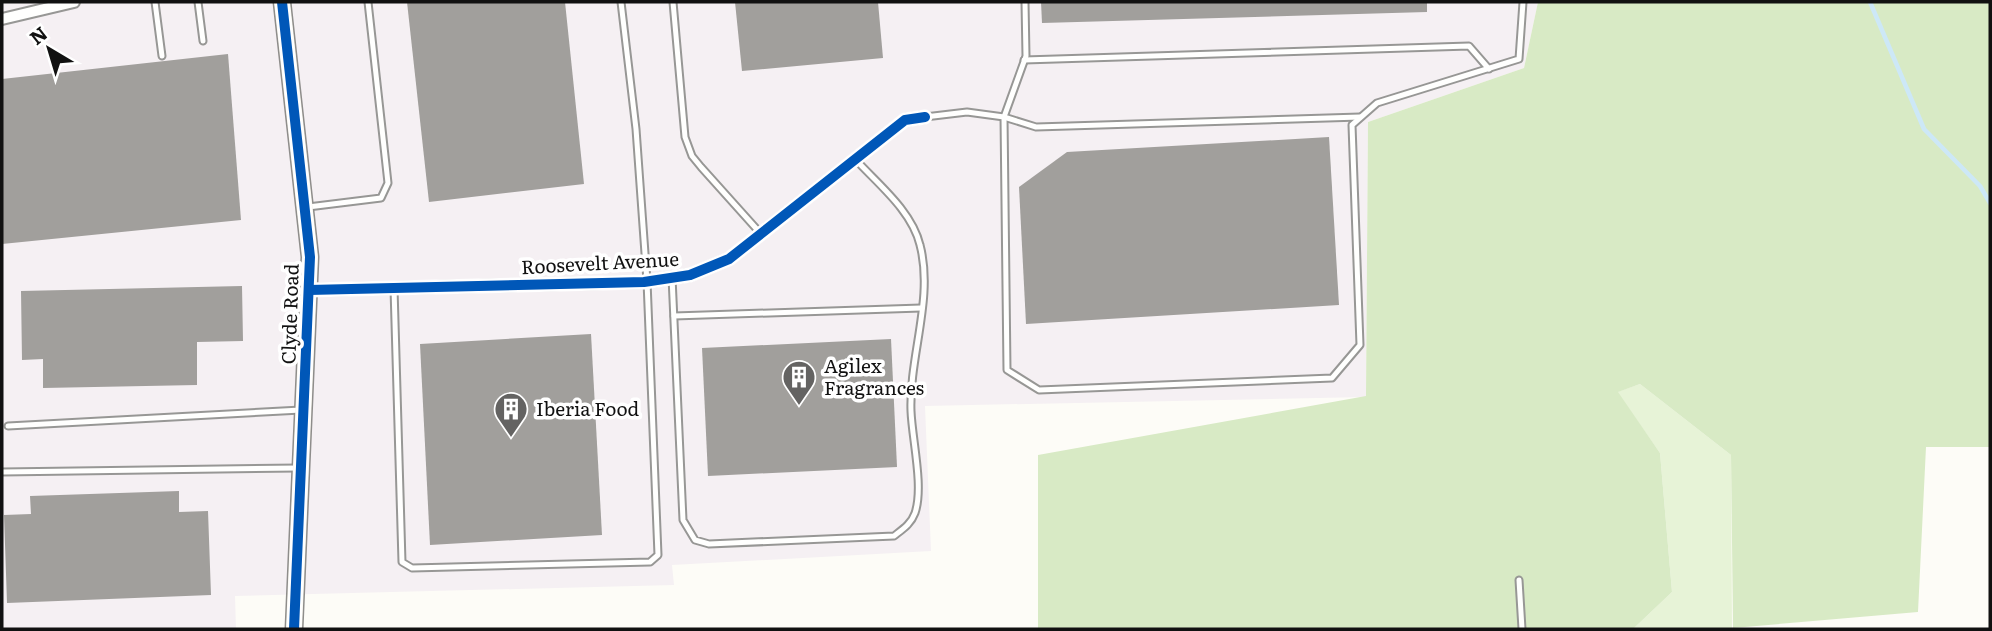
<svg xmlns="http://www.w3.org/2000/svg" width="1992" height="631" font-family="Literata,serif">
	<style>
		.industrial { fill: #f5f0f3 }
		.green { fill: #e7f3d7 }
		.forest { fill: #d8eac5 }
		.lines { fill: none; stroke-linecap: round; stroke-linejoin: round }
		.stream { stroke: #cde8f7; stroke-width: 4.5 }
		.building { fill: #a19f9c }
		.lane-casing { stroke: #979795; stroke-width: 9 }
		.street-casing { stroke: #979795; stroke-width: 14 }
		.secondary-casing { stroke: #8e8d8b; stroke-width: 19 }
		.lane { stroke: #fffffe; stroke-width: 5 }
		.street { stroke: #fffffe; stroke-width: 10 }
		.secondary { stroke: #f6f4eb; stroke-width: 16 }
		.cycleway-casing { stroke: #fff; stroke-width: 15 }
		.cycleway { stroke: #0057b8; stroke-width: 10 }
		.labels { text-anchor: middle; stroke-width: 7; stroke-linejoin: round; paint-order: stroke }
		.street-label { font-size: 19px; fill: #111; stroke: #fff }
		.poi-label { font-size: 19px; fill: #111; stroke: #fff; text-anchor: start }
	</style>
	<rect width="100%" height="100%" fill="#fdfcf7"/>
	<polygon class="industrial" points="2,2 1538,2 1524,68 1368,122 1366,397 925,406 931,551 672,565 674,585 235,596 236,629 2,629"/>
	<polygon class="green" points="1640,384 1731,455 1732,629 1633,629 1672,592 1660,453 1617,392"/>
	<polygon class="forest" points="1538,2 1990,2 1990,447 1926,447 1918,612 1733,628 1731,455 1640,384 1618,392 1660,453 1672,592 1633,629 1038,629 1038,455 1366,396 1368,122 1524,68"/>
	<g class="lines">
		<polyline class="stream" points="1870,2 1924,129 1980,186 1990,203"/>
	</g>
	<g class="building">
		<polygon points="407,2 565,2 584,184 429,202"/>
		<polygon points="735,2 878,2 883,58 742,71"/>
		<polygon points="1041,2 1427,2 1427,12 1042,23"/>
		<polygon points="228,54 241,220 2,244 2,79"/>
		<polygon points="1329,137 1339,305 1026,324 1019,187 1067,152"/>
		<polygon points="242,286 243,341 197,342 197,385 43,388 43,359 22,360 21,291"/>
		<polygon points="591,334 602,535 430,545 420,344"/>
		<polygon points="891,339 897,467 708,476 702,348"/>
		<polygon points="179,491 179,512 208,511 211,595 7,603 4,515 31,514 30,496"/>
	</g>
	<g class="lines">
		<defs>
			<g id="lane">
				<polyline points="155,2 162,56"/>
				<polyline points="198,2 203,41"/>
				<polyline points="673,2 685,137 692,156 701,167 762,235"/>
				<polyline points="1025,2 1026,56 1004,117 1036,127 1360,117"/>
				<polyline points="1024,60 1469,46 1489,69"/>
				<polyline points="925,117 967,112 1004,117 1007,370 1039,390 1332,378 1360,345 1352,125 1377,103 1519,59 1523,2"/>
				<polyline points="308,207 381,198 388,183 368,2"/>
				<path d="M672,277L683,520L695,540L709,544L894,536C903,529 911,524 915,513C924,487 912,439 911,411C909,356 934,298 920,245C912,211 878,184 856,160"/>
				<polyline points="394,288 402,562 412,568 650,562 658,555 647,281 636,129 621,2"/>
				<polyline points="674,316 921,308"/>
				<polyline points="8,426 301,410"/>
				<polyline points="2,472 298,468"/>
				<polyline points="1519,580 1522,629"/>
			</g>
			<g id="street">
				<polyline points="2,19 74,2"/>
				<polyline points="309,290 644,282 690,275 729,259 905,120 925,117"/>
			</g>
			<polyline id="secondary" points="282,2 310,257 294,629"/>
		</defs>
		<use href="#lane" class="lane-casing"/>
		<use href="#street" class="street-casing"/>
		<use href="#secondary" class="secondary-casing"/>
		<use href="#lane" class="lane"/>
		<use href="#street" class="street"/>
		<use href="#secondary" class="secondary"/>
		<defs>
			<g id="cycleway">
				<polyline points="282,2 310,257 294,629"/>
				<polyline points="309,290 644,282 690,275 729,259 905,120 925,117"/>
			</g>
		</defs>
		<use href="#cycleway" class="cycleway-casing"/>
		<use href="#cycleway" class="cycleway"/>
	</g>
	<defs>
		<symbol id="building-pin" viewBox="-11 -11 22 30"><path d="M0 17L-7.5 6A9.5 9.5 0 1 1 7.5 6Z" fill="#646362" stroke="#fff"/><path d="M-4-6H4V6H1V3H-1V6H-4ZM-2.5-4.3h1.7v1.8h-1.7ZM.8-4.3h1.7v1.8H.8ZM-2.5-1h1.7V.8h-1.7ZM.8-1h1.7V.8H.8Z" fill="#fff"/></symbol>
	</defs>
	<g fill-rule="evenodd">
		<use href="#building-pin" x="780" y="358" width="38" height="52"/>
		<use href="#building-pin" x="492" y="390" width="38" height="52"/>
	</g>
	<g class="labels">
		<g class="street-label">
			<text transform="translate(600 263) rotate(-3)" y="7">Roosevelt Avenue</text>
			<text transform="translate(290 314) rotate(-88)" y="7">Clyde Road</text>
		</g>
		<g class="poi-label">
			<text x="824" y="373">Agilex<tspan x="824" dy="22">Fragrances</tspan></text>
			<text x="536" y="416">Iberia Food</text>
		</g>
	</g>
	<rect width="1992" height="631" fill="none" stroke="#111111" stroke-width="7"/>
	<g transform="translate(49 49) rotate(322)" stroke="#ffffff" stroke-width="5" paint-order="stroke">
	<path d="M0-5L12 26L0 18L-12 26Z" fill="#111111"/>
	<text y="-10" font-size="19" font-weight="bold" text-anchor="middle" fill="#111111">N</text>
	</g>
</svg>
